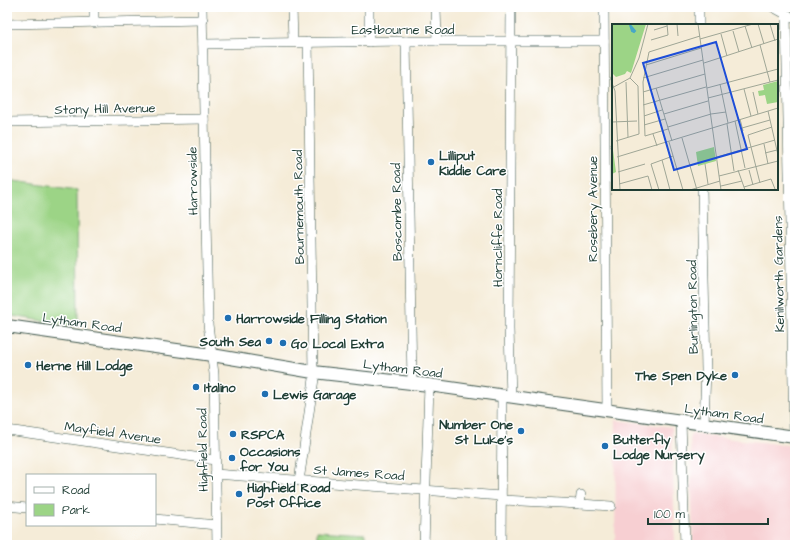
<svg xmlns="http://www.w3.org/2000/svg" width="802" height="552" font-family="'Architects Daughter',sans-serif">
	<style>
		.built { fill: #f7cfd2 }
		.park { fill: #9cd486; stroke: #5e885d }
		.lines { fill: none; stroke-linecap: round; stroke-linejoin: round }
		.minor-casing { stroke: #3f574d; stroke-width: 10 }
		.major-casing { stroke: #3f574d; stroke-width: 14 }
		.minor { stroke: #fff; stroke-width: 9 }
		.major { stroke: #fff; stroke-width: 12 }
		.poi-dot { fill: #1f6fb2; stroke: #fff; stroke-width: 1.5 }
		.labels { text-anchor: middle; stroke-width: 3; stroke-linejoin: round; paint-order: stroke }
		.street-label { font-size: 13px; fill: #1f3d34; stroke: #fff }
		.poi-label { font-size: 13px; font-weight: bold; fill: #1f3d34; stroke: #fff; text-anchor: start }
		.inset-river { fill: none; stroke: #47a7c6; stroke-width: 2 }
		.inset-road { fill: none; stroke: #9fa696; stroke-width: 1 }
		.view { fill: #1d4ed8; fill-opacity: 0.15; stroke: #1d4ed8; stroke-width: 2 }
		.inset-edge { fill: none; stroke: #1f3d34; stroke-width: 2 }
	</style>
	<rect width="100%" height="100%" fill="#fff"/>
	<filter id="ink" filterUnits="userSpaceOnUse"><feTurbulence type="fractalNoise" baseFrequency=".025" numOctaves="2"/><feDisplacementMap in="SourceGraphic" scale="8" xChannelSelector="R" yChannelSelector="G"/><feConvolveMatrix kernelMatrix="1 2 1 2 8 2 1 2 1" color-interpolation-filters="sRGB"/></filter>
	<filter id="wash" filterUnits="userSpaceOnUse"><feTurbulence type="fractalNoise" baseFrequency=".012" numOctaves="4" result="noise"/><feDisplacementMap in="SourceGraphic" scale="16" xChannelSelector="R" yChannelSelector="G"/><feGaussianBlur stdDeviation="0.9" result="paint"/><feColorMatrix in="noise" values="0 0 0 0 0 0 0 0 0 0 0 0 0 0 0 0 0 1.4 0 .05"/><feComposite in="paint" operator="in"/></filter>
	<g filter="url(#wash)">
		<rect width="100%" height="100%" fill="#f5ecd8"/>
		<g class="built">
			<polygon points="616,420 672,427 675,545 615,545"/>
			<polygon points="690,434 795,446 795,545 693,545"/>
		</g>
		<g class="park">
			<polygon points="7,180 77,190 78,327 7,315"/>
			<polygon points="317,531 365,534 365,545 317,545"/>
		</g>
	</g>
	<g filter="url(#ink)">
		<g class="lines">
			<defs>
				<g id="minor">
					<polyline points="94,7 94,23"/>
					<polyline points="202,7 208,324 214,374 217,545"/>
					<polyline points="292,7 293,42"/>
					<polyline points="369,7 369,42"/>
					<polyline points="436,7 437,41"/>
					<polyline points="511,7 509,329 511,397"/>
					<polyline points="604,7 607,410"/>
					<polyline points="699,7 699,25"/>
					<polyline points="773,7 795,19"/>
					<polyline points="786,14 794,437"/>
					<polyline points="7,24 203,20"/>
					<polyline points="406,41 412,383"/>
					<polyline points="308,42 313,372"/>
					<polyline points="203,44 406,41 604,41"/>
					<polyline points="7,122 204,119"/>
					<polyline points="702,189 706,370 704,424"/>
					<polyline points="681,421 685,545"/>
					<polyline points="7,430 215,460"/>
					<polyline points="215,474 501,496"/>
					<polyline points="299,481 315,372"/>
					<polyline points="501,500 580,504 581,495"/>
					<polyline points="580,504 611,506"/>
					<polyline points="7,506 27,508"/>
					<polyline points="155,519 216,525"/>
					<polyline points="424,545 429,385"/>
					<polyline points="501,545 502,396"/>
				</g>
				<polyline id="major" points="7,326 212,355 313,372 429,385 795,437"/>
			</defs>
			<use href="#minor" class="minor-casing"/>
			<use href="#major" class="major-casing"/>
			<use href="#minor" class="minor"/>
			<use href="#major" class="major"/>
		</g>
	</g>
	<g class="poi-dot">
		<circle cx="431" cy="162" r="4"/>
		<circle cx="228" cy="318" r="4"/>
		<circle cx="269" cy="341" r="4"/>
		<circle cx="283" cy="343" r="4"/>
		<circle cx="28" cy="365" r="4"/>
		<circle cx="735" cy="375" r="4"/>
		<circle cx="196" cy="387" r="4"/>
		<circle cx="265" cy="394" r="4"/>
		<circle cx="521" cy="431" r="4"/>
		<circle cx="233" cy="434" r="4"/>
		<circle cx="605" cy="446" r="4"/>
		<circle cx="232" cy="458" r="4"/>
		<circle cx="239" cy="494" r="4"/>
	</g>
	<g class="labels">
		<g class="street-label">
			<text x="403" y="34">Eastbourne Road</text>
			<text transform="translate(105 108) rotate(-1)" y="5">Stony Hill Avenue</text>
			<text transform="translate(192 181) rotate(-91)" y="5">Harrowside</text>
			<text transform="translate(298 207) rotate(-91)" y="5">Bournemouth Road</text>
			<text transform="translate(592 209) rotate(-90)" y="5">Rosebery Avenue</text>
			<text transform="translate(396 212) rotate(-91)" y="5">Boscombe Road</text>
			<text transform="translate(497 238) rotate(-90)" y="5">Horncliffe Road</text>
			<text transform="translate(778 274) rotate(-91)" y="5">Kenilworth Gardens</text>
			<text transform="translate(692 307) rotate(-91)" y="5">Burlington Road</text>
			<text transform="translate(82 322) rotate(8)" y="5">Lytham Road</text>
			<text transform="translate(403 368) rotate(7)" y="5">Lytham Road</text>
			<text transform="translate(724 413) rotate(8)" y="5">Lytham Road</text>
			<text transform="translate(113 432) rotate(8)" y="5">Mayfield Avenue</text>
			<text transform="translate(202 450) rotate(-91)" y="5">Highfield Road</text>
			<text transform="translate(359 472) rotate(4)" y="5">St James Road</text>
		</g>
		<g class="poi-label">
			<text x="439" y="160">Lilliput<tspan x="439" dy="15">Kiddie Care</tspan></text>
			<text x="236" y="323">Harrowside Filling Station</text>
			<text x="261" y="346" text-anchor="end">South Sea</text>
			<text x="291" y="348">Go Local Extra</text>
			<text x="36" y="370">Herne Hill Lodge</text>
			<text x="727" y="380" text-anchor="end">The Spen Dyke</text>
			<text x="204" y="392">Italino</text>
			<text x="273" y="399">Lewis Garage</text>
			<text x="513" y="429" text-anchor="end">Number One<tspan x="513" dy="15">St Luke's</tspan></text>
			<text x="241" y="439">RSPCA</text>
			<text x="613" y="444">Butterfly<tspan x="613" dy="15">Lodge Nursery</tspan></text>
			<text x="240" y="456">Occasions<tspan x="240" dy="15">for You</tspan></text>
			<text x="247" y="492">Highfield Road<tspan x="247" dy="15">Post Office</tspan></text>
		</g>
	</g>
	<g transform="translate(612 24)">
		<rect width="166" height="166" fill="#f5ecd8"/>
		<path d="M0,0H34L19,49L15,47L13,50L4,53L0,49ZM166,57V78L155,80L153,71L147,72L146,67L152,66L151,61ZM102,123L104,137L86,142L84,128ZM1,126L4,148L0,150V127Z" fill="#9cd486"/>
		<path class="inset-river" d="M18,1L23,7L22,8L20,7Z"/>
		<path class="inset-road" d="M65,0L66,12M86,0L109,166M146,0L152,20M158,0L163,17M133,2L140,24M42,6L55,2M121,7L127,28M109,10L115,32M88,15L141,0M39,16L56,11L55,0M148,21L158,58M92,39L166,15M34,41L89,24M31,54L91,36M14,58L16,113M0,59L3,67L8,166M108,60L116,99M0,64L18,54L27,34L36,0M44,64L60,117M95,64L166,45M132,65L139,92M31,68L93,50M141,68L146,90M96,74L166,56M31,81L94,63M156,87L166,131M52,90L96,77M99,90L114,88M32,92L50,86M128,95L131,107M123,97L133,144M0,98L25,97M115,100L122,147M32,101L53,95M56,103L99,90M130,104L158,96M56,105L33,112L31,58L37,28L88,12M41,110L45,122M70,114L85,166M4,117L27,110L26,62L18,54M57,118L71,166M152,120L156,140M153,129L165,126M5,133L166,84M105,133L163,116M50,136L58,166M93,140L96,160M126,146L133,166M137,146L141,161M6,148L33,140M107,152L166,137M148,159L136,111L160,103M7,160L36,152L40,166M109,162L130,157M132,163L159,155L163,165M47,166L39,140L61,132M78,166L108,157"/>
		<path class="view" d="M104,18L135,125L62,146L31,39Z"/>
		<rect width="166" height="166" class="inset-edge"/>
	</g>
	<rect width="802" height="552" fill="none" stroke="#fff" stroke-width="24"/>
	<rect x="26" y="474" width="130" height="52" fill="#ffffff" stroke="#a5b1ae"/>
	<rect x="34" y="487" width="20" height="6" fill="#ffffff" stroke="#a5b1ae"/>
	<text x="62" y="494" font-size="12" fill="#1f3d34">Road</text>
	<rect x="34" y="504" width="20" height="12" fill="#9cd486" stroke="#a5b1ae"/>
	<text x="62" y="514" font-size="12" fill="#1f3d34">Park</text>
	<path d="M648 518v6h120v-6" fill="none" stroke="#1f3d34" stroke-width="2"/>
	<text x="654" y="518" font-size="12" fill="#1f3d34" stroke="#ffffff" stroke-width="3" paint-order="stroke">100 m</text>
</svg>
